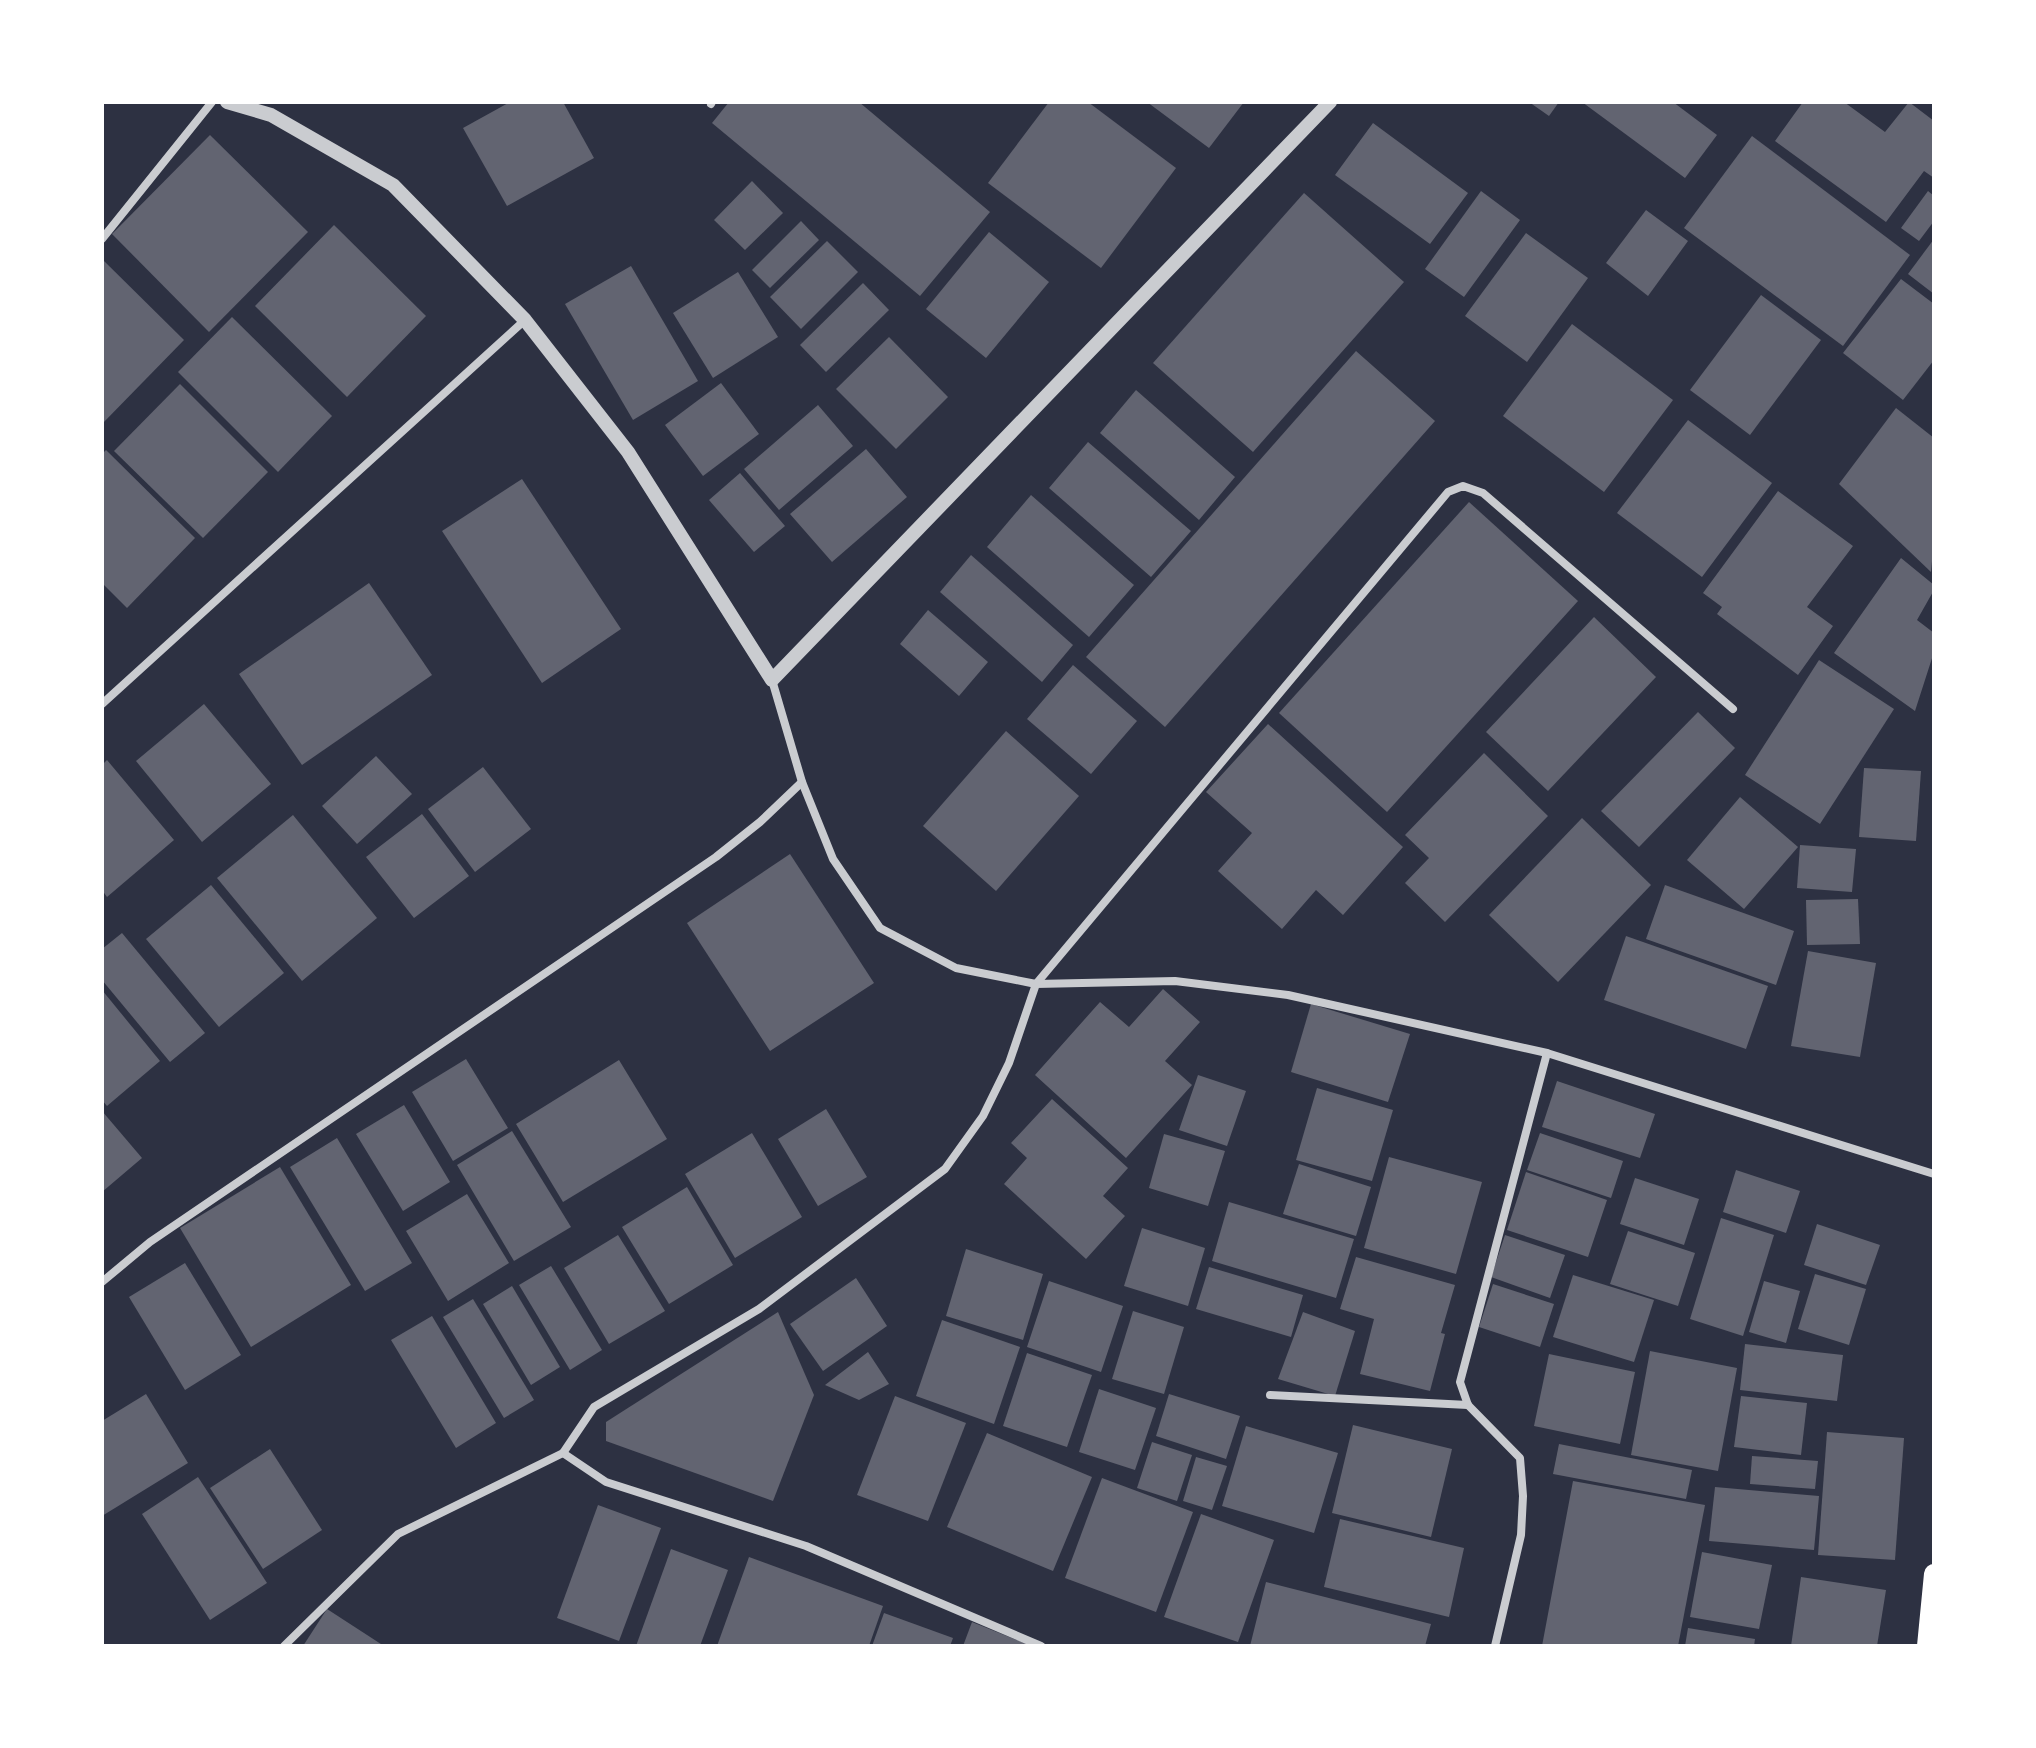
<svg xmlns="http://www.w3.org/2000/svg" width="2036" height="1748" font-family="Manrope,sans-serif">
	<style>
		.building { fill: #626471 }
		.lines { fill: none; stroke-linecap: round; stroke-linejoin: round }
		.minor { stroke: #caccd0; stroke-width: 8 }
		.tertiary { stroke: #caccd0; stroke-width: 14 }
		.primary { stroke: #fff; stroke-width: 20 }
	</style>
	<rect width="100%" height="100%" fill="#2d3142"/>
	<g class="building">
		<polygon points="510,102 563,102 594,158 507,206 463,128"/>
		<polygon points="729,102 859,102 990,212 920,296 712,123"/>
		<polygon points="1049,102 1088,102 1176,168 1101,268 988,183"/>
		<polygon points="1147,102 1244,102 1209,148"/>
		<polygon points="1529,102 1559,102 1549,116"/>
		<polygon points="1582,102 1673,102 1717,135 1685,178"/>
		<polygon points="1803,102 1844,102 1885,132 1909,102 1934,121 1934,178 1924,171 1886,222 1775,141"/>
		<polygon points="1373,123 1468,193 1430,244 1335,175"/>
		<polygon points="210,135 308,232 209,332 112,234"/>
		<polygon points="1752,136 1910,255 1843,346 1684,228"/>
		<polygon points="752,181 783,213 745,250 714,220"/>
		<polygon points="1481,191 1520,220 1464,297 1425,269"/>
		<polygon points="1928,191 1934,196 1934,221 1919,241 1901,228"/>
		<polygon points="1304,193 1404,282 1253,452 1153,363"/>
		<polygon points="1646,210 1688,241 1648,296 1606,263"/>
		<polygon points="801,221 819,240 770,288 752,270"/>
		<polygon points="334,225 426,316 347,397 255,306"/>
		<polygon points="989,232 1049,282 986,358 926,309"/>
		<polygon points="1526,233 1588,278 1527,362 1465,316"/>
		<polygon points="1934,239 1934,294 1908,274"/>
		<polygon points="827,241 858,272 801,329 770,297"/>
		<polygon points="102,259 184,340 102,424"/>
		<polygon points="631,266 698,381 633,420 565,304"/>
		<polygon points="738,272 778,337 713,378 673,313"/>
		<polygon points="1901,279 1934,304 1934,360 1903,400 1843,353"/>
		<polygon points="863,283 889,310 826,372 800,345"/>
		<polygon points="1761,295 1821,340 1750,435 1690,390"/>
		<polygon points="232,317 332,416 278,472 178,372"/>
		<polygon points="1572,324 1673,400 1604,492 1503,416"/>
		<polygon points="889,337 948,397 896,449 836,389"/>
		<polygon points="1356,351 1435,421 1165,727 1086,657"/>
		<polygon points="721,383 759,434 703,476 665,425"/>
		<polygon points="180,384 268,472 203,538 114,451"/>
		<polygon points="1136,390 1235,477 1199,520 1100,433"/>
		<polygon points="818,405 853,446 779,510 744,469"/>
		<polygon points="1896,408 1934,438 1934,539 1931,572 1839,484"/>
		<polygon points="1688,420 1772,483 1702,577 1617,513"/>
		<polygon points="1088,442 1191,531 1151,577 1049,488"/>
		<polygon points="866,449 907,497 832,562 790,514"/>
		<polygon points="106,450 195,538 127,608 102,583 102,454"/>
		<polygon points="740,473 785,526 754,552 709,500"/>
		<polygon points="522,479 621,629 542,683 442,531"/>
		<polygon points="1778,491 1853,546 1807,607 1833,626 1798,675 1717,614 1722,607 1703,593"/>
		<polygon points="1031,495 1134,585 1089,637 987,547"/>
		<polygon points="1469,502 1578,601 1387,812 1279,713"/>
		<polygon points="971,555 1073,645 1042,682 940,592"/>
		<polygon points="1901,558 1934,585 1934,590 1917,620 1934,633 1934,652 1915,711 1834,653"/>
		<polygon points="369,583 432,675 302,765 239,674"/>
		<polygon points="928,610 988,662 959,696 900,644"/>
		<polygon points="1594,617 1656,677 1548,791 1486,732"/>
		<polygon points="1819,660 1894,709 1820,824 1745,775"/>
		<polygon points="1073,665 1137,721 1091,774 1027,719"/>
		<polygon points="204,704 271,784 202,842 136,761"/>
		<polygon points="1698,712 1735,748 1639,847 1601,811"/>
		<polygon points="1268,724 1403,847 1343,915 1316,890 1282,929 1218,871 1252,833 1206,792"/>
		<polygon points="1006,731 1079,796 996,891 923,826"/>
		<polygon points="1484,753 1548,816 1445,922 1405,883 1429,858 1405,835"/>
		<polygon points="376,756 412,794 357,844 322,806"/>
		<polygon points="107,760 174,840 107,897 102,890 102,765"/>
		<polygon points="483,767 531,829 475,872 428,809"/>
		<polygon points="1864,768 1921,771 1916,841 1859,837"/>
		<polygon points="1740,797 1798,847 1744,909 1687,860"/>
		<polygon points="422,814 469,876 414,918 366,857"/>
		<polygon points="293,815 377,918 302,981 217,878"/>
		<polygon points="1582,818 1651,885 1558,982 1489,915"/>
		<polygon points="1800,845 1856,849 1852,892 1797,888"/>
		<polygon points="790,854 874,983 770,1051 687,923"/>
		<polygon points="211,885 284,973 219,1027 146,939"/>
		<polygon points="1665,885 1794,931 1776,985 1646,939"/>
		<polygon points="1858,899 1860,944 1807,945 1806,900"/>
		<polygon points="122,933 205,1033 170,1062 102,980 102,949"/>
		<polygon points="1626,936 1768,986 1746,1049 1604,1000"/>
		<polygon points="1808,951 1876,963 1860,1057 1791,1046"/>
		<polygon points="1163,989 1200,1022 1165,1061 1192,1085 1126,1158 1035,1075 1100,1002 1129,1027"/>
		<polygon points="102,990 160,1061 107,1106 102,1100"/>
		<polygon points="1311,1004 1410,1034 1388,1102 1291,1072"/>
		<polygon points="466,1059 508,1128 453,1161 412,1092"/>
		<polygon points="619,1060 667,1139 563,1202 516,1124"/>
		<polygon points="1198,1075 1246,1091 1227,1146 1179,1130"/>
		<polygon points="1557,1081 1655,1114 1640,1158 1542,1127"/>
		<polygon points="1317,1088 1393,1110 1372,1181 1296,1160"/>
		<polygon points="1052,1099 1128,1168 1103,1196 1125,1216 1086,1259 1004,1184 1027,1158 1011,1143"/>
		<polygon points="404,1105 450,1182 403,1211 356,1134"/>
		<polygon points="826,1109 867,1177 818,1206 778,1139"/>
		<polygon points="102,1111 142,1158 102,1192"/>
		<polygon points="512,1131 571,1227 514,1261 457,1165"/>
		<polygon points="752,1133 802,1217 735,1258 685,1174"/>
		<polygon points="1540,1133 1623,1161 1611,1198 1527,1170"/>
		<polygon points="1164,1134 1225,1151 1208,1206 1149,1188"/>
		<polygon points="337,1138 412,1263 365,1291 290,1167"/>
		<polygon points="1389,1157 1482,1182 1456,1274 1364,1248"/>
		<polygon points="1299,1164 1371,1187 1356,1236 1283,1214"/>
		<polygon points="280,1167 351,1285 251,1347 180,1228"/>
		<polygon points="1736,1170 1800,1191 1786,1233 1723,1212"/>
		<polygon points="1526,1172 1607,1200 1588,1257 1507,1230"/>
		<polygon points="1635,1178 1699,1199 1684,1245 1620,1224"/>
		<polygon points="687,1187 733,1265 669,1304 622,1227"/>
		<polygon points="467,1194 509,1263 448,1301 406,1231"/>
		<polygon points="1229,1202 1354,1239 1336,1298 1212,1261"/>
		<polygon points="1721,1218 1774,1235 1743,1336 1690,1319"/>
		<polygon points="1817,1224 1880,1245 1866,1285 1804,1265"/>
		<polygon points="1142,1228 1205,1248 1188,1306 1124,1286"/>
		<polygon points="1628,1231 1695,1253 1678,1306 1610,1284"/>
		<polygon points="618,1235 665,1311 609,1344 564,1268"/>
		<polygon points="1505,1235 1565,1255 1550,1298 1491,1277"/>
		<polygon points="966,1249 1043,1274 1023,1340 946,1316"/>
		<polygon points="1356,1257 1455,1285 1441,1333 1445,1334 1430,1391 1360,1374 1374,1319 1340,1309"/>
		<polygon points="185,1263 241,1355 185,1390 129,1297"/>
		<polygon points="551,1266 602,1350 570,1370 519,1285"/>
		<polygon points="1209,1267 1303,1295 1291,1337 1196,1309"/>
		<polygon points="1815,1274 1866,1289 1849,1345 1798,1329"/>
		<polygon points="1573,1275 1654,1300 1634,1362 1553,1337"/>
		<polygon points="856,1278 887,1326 823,1371 790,1324"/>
		<polygon points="1049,1281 1123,1306 1101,1372 1027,1347"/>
		<polygon points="1764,1281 1800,1291 1786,1343 1749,1332"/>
		<polygon points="1493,1284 1554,1304 1540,1347 1479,1327"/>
		<polygon points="512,1286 560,1367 531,1385 483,1304"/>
		<polygon points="473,1299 534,1400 504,1418 443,1317"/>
		<polygon points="1133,1311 1184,1327 1164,1394 1112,1379"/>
		<polygon points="778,1312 814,1395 773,1501 606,1441 606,1422"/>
		<polygon points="1303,1312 1355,1331 1335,1396 1278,1379"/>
		<polygon points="432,1316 496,1423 456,1448 391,1340"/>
		<polygon points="942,1320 1020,1347 994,1424 916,1396"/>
		<polygon points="1745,1344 1843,1355 1837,1401 1740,1390"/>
		<polygon points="1650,1351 1737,1368 1718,1471 1631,1455"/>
		<polygon points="868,1352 889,1384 859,1400 825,1385"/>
		<polygon points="1027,1353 1092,1375 1067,1447 1003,1426"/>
		<polygon points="1549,1354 1635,1372 1620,1444 1534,1426"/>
		<polygon points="1099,1389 1156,1408 1135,1470 1079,1452"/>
		<polygon points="146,1394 188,1463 102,1516 102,1421"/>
		<polygon points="1169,1394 1240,1416 1226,1459 1156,1436"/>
		<polygon points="895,1396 966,1423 928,1521 857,1495"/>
		<polygon points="1741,1396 1807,1403 1801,1455 1734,1447"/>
		<polygon points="1353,1425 1452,1449 1431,1537 1332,1513"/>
		<polygon points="1246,1426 1338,1453 1314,1533 1222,1506"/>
		<polygon points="1827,1432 1904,1438 1895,1560 1818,1555"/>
		<polygon points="987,1433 1092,1477 1053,1571 947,1527"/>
		<polygon points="1152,1442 1192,1455 1177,1501 1137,1488"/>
		<polygon points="1559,1444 1692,1470 1686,1499 1553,1474"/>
		<polygon points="270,1449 322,1530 263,1569 210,1488"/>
		<polygon points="1752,1456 1818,1461 1815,1489 1750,1484"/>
		<polygon points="1196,1457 1227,1466 1212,1510 1183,1501"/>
		<polygon points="198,1477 267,1583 210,1620 142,1514"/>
		<polygon points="1102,1478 1193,1512 1156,1612 1065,1578"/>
		<polygon points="1573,1481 1705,1505 1678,1646 1542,1646"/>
		<polygon points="1715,1487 1819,1496 1814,1550 1709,1541"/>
		<polygon points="598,1505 661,1528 619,1641 557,1618"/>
		<polygon points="1201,1514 1274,1540 1238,1642 1164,1617"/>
		<polygon points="1340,1519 1464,1548 1449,1617 1324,1587"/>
		<polygon points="671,1549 728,1570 700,1646 636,1646"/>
		<polygon points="1702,1552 1772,1565 1759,1629 1690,1617"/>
		<polygon points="749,1557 883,1606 869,1646 717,1646"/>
		<polygon points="1801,1577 1886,1590 1877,1646 1791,1646"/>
		<polygon points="1266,1582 1431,1624 1425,1646 1250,1646"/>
		<polygon points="327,1609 384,1646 303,1646"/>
		<polygon points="884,1613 953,1638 950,1646 872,1646"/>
		<polygon points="972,1622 1032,1646 963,1646"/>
		<polygon points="1688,1628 1755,1639 1754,1646 1685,1646"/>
	</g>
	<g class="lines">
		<g class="minor">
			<polyline points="711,104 712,102"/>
			<polyline points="102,239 212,102"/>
			<polyline points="772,680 802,782 833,859 880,928 956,968 1036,984 1175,981 1288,995 1547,1053 1934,1174"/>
			<polyline points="102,704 525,320"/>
			<polyline points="102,1282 150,1242 716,857 760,822 802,782"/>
			<polyline points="1270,1395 1468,1405"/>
			<polyline points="563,1453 606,1482 806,1546 1041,1646"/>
			<polyline points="284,1646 398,1534 563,1453 594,1407 759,1309 945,1169 983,1116 1009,1063 1036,984 1448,492 1463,486 1483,493 1733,709"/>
			<polyline points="1495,1646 1521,1535 1523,1496 1520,1458 1468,1405 1460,1382 1547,1053"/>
		</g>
		<polyline class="tertiary" points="227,102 271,115 393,185 525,320 628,452 772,680 1330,102"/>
		<polyline class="primary" points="1927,1646 1934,1574"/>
	</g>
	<rect width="2036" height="1748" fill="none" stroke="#ffffff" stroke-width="208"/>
</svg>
